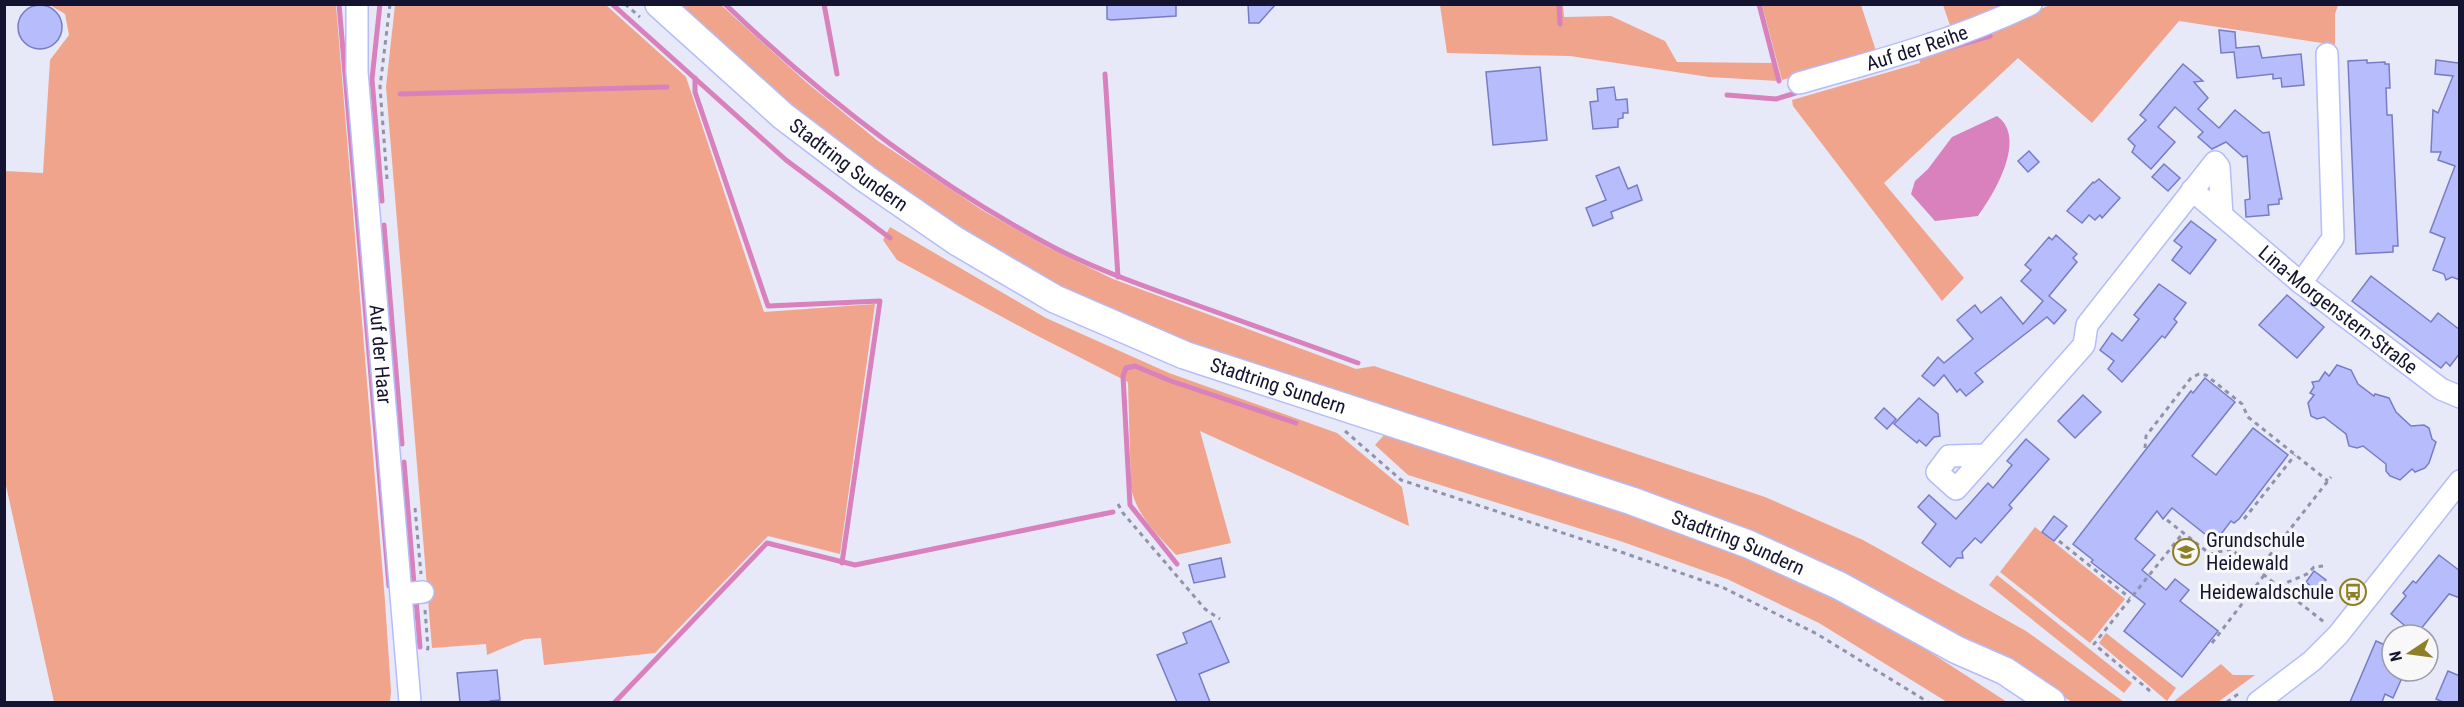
<svg xmlns="http://www.w3.org/2000/svg" width="2464" height="707" font-family="'Roboto Condensed',sans-serif">
	<style>
		.green { fill: #efa48b }
		.water { fill: #d981bd }
		.lines { fill: none; stroke-linecap: round; stroke-linejoin: round }
		.stream { stroke: #d981bd; stroke-width: 5 }
		.building { fill: #b7bdfc; stroke: #777cc5; stroke-width: 1.5 }
		.minor-casing { stroke: #b5bcfa; stroke-width: 24 }
		.major-casing { stroke: #b5bcfa; stroke-width: 30 }
		.path { stroke: #9293a8; stroke-width: 3; stroke-dasharray: 4.5 4.5; stroke-linecap: butt }
		.minor { stroke: #fff; stroke-width: 21 }
		.major { stroke: #fff; stroke-width: 27 }
		.labels { text-anchor: middle; stroke-width: 6; stroke-linejoin: round; paint-order: stroke }
		.street-label { font-size: 20px; fill: #141430; stroke: #f8f8f8 }
		.poi-label { font-size: 20px; fill: #141430; stroke: #f8f8f8; text-anchor: start }
	</style>
	<rect width="100%" height="100%" fill="#e7e9f9"/>
	<g class="green">
		<polygon points="2013,4 1952,31 1943,5"/>
		<polygon points="50,5 336,5 385,601 391,691 390,702 54,702 5,481 5,171 43,173 50,60 69,35 65,14"/>
		<polygon points="395,5 606,5 686,77 764,312 875,304 840,554 768,536 655,653 544,665 541,638 525,639 487,655 486,644 432,648 386,87"/>
		<polygon points="676,5 721,5 806,82 878,141 982,210 1049,248 1113,279 1356,369 1374,366 1765,497 1863,540 2026,631 2124,702 2072,702 2011,664 1843,575 1201,348 1067,293 962,233 791,109"/>
		<polygon points="1440,5 1563,5 1564,17 1611,16 1665,41 1677,62 1772,63 1778,81 1709,77 1570,56 1447,53"/>
		<polygon points="1762,5 1861,5 1877,54 1782,80"/>
		<polygon points="2050,5 2338,5 2335,14 2335,45 2179,21 2092,123 2018,58 1884,183 1964,278 1942,301 1793,106 1792,100 1920,63 1918,55 1993,29"/>
		<path d="M890,227L1046,318L1169,373L1337,433L1402,487L1409,526L1200,431L1231,543L1176,555C1157,534 1137,516 1131,488L1128,382L1032,333L897,260L883,240Z"/>
		<polygon points="1386,433 1741,552 1835,598 1916,643 2007,702 1947,702 1819,623 1727,579 1623,542 1408,475 1375,445"/>
		<polygon points="2035,527 2125,599 2090,643 2000,572"/>
		<polygon points="1997,575 2132,683 2124,693 1989,585"/>
		<polygon points="2106,633 2176,688 2167,701 2099,643"/>
		<polygon points="2221,664 2233,675 2255,675 2218,702 2173,702"/>
	</g>
	<path class="water" d="M1997,116C2028,138 1994,194 1978,216L1935,221L1911,194L1915,181L1928,169L1952,137Z"/>
	<g class="lines">
		<g class="stream">
			<polyline points="339,4 389,586"/>
			<polyline points="380,4 372,79 382,201"/>
			<polyline points="612,4 786,160 890,238"/>
			<path d="M725,4C824,99 931,182 1053,247C1097,270 1144,286 1191,303C1247,323 1302,343 1358,363"/>
			<polyline points="824,4 837,74"/>
			<polyline points="1559,4 1560,24"/>
			<polyline points="1759,4 1779,81"/>
			<polyline points="1949,48 1990,36"/>
			<polyline points="1105,74 1118,277"/>
			<polyline points="695,78 695,92 768,306 880,301 842,563"/>
			<polyline points="400,94 667,87"/>
			<polyline points="1727,95 1776,99 1802,91"/>
			<polyline points="384,225 402,444"/>
			<polyline points="404,462 414,584"/>
			<polyline points="1177,564 1130,505 1123,376 1126,368 1135,366 1171,381 1296,423"/>
			<polyline points="416,599 420,647"/>
			<polyline points="615,702 767,543 855,565 1113,512"/>
		</g>
	</g>
	<g class="building">
		<polygon points="1107,4 1176,4 1176,16 1111,20 1107,19"/>
		<polygon points="1248,4 1276,4 1259,23 1249,23"/>
		<circle cx="40" cy="27" r="22"/>
		<polygon points="2219,30 2235,32 2236,48 2259,46 2262,58 2301,54 2304,85 2282,87 2281,78 2273,79 2273,74 2237,78 2234,52 2221,53"/>
		<polygon points="2367,60 2367,63 2385,62 2385,64 2389,64 2390,88 2386,88 2387,115 2392,115 2398,246 2393,246 2393,252 2356,254 2348,61"/>
		<polygon points="2436,60 2458,63 2460,60 2460,280 2452,277 2446,280 2444,274 2433,270 2445,238 2430,232 2455,166 2438,160 2441,152 2431,152 2433,110 2438,113 2453,76 2435,74"/>
		<polygon points="2183,64 2203,81 2194,82 2208,98 2198,109 2219,128 2235,110 2263,133 2269,132 2282,199 2279,199 2279,204 2268,205 2269,215 2246,217 2245,200 2250,199 2247,156 2243,157 2226,142 2212,149 2198,137 2203,132 2175,107 2158,127 2175,142 2151,169 2132,152 2135,146 2128,139 2146,120 2140,115"/>
		<polygon points="1540,67 1547,140 1493,145 1486,72"/>
		<polygon points="1614,87 1616,100 1627,99 1628,113 1623,113 1623,118 1618,119 1618,127 1593,129 1590,102 1598,101 1597,89"/>
		<polygon points="2029,151 2039,162 2028,172 2018,161"/>
		<polygon points="2164,164 2180,178 2168,191 2152,177"/>
		<polygon points="1619,167 1628,189 1637,185 1642,200 1611,212 1613,218 1593,226 1586,208 1606,200 1596,176"/>
		<polygon points="2099,179 2120,198 2102,218 2100,215 2095,220 2089,215 2082,223 2067,211 2093,182 2094,183"/>
		<polygon points="2191,221 2216,240 2190,274 2172,260 2182,247 2174,241"/>
		<polygon points="2056,235 2077,254 2073,258 2077,262 2049,296 2066,310 2054,324 2047,317 1975,373 1983,382 1966,396 1960,389 1957,392 1944,375 1934,386 1922,376 1938,357 1944,363 1973,339 1957,320 1975,305 1981,313 2001,297 2023,324 2043,301 2021,281 2031,270 2025,265 2049,237 2052,240"/>
		<polygon points="2371,276 2431,322 2438,313 2460,330 2460,353 2450,366 2446,362 2441,368 2352,301"/>
		<polygon points="2159,284 2186,303 2174,319 2177,322 2165,338 2162,336 2122,382 2108,369 2114,361 2100,350 2112,333 2122,341 2139,319 2134,315"/>
		<polygon points="2287,295 2324,327 2297,358 2259,325"/>
		<polygon points="2337,365 2351,370 2358,384 2374,396 2375,394 2389,398 2396,412 2411,426 2424,425 2429,428 2432,439 2436,442 2429,463 2425,468 2415,472 2412,469 2400,480 2390,476 2386,471 2386,464 2363,446 2357,448 2349,446 2346,434 2324,417 2317,419 2311,416 2308,403 2314,395 2310,393 2314,387 2312,382 2319,381 2325,372 2329,376"/>
		<polygon points="2205,378 2235,402 2192,456 2216,475 2253,428 2288,455 2239,519 2234,523 2231,521 2215,542 2172,508 2163,519 2157,511 2135,539 2155,555 2142,570 2166,590 2175,579 2189,590 2180,601 2218,631 2182,677 2124,631 2145,604 2091,562 2093,560 2073,544 2191,391 2193,393"/>
		<polygon points="2083,395 2101,412 2075,438 2058,421"/>
		<polygon points="1919,398 1938,414 1940,436 1934,437 1926,446 1919,440 1917,443 1894,424"/>
		<polygon points="1884,408 1896,419 1887,429 1875,418"/>
		<polygon points="2026,439 2049,459 2009,505 2012,508 1981,543 1975,538 1962,552 1963,558 1957,558 1950,567 1922,543 1936,524 1918,507 1929,495 1956,519 1988,483 1993,488 2012,465 2007,461"/>
		<polygon points="2054,516 2067,526 2054,541 2042,532"/>
		<polygon points="2439,555 2460,571 2460,598 2449,594 2416,635 2391,614 2406,596 2403,593 2413,581 2416,583"/>
		<polygon points="1221,558 1225,577 1194,583 1189,565"/>
		<polygon points="2314,571 2326,580 2317,591 2306,582"/>
		<polygon points="1211,621 1229,662 1199,674 1210,702 1177,702 1157,655 1187,643 1183,633"/>
		<polygon points="2376,641 2392,648 2392,671 2405,671 2393,698 2385,694 2382,702 2350,702"/>
		<polygon points="497,670 500,700 490,701 490,702 460,702 457,673"/>
		<polygon points="2448,671 2460,676 2460,702 2443,702 2436,699"/>
	</g>
	<g class="lines">
		<defs>
			<g id="minor">
				<path id="s1" d="M357,4V72L410,702"/>
				<path id="s2" d="M1799,83C1878,61 1956,40 2031,4"/>
				<path id="s3" d="M2192,190L2301,283L2441,389L2460,397"/>
				<polyline points="2301,283 2333,238 2327,54"/>
				<polyline points="1986,455 1949,456 1937,472 1956,489 2084,345 2087,325 2215,162 2219,167 2222,216"/>
				<polyline points="402,594 423,592"/>
				<polyline points="2258,702 2312,661 2338,635 2460,481"/>
			</g>
			<g id="major">
				<path id="s4" d="M659,4L783,116L866,179L956,241L1055,299L1184,355L1632,501L1748,544L1840,586L1957,650L2005,671L2051,702"/>
			</g>
		</defs>
		<use href="#minor" class="minor-casing"/>
		<use href="#major" class="major-casing"/>
		<g class="path">
			<polyline points="625,4 640,17"/>
			<polyline points="387,179 380,87 390,4"/>
			<polyline points="1345,431 1401,480 1621,552 1724,588 1817,634 1928,702"/>
			<polyline points="2145,448 2146,436 2191,378 2199,374 2206,375 2242,404 2248,417 2328,481"/>
			<polyline points="1118,504 1123,513 1205,609 1220,619"/>
			<polyline points="415,508 421,574"/>
			<polyline points="2244,519 2295,455"/>
			<polyline points="2167,520 2210,554 2231,549 2324,622"/>
			<polyline points="2059,541 2130,598"/>
			<polyline points="2258,570 2331,477"/>
			<polyline points="2279,586 2307,574 2314,567 2323,566"/>
			<polyline points="425,610 428,648 426,654"/>
			<polyline points="2212,643 2265,574"/>
			<polyline points="2150,691 2094,644 2183,533"/>
			<polyline points="2227,702 2241,692"/>
		</g>
		<use href="#minor" class="minor"/>
		<use href="#major" class="major"/>
	</g>
	<defs>
		<symbol id="school-ring" viewBox="-11 -11 22 22"><circle r="9.5" fill="#f8f8f8" stroke="#8d7f25" stroke-width="1.5"/><path d="M0-5L7-2L0 1L-7-2ZM-4 1L0 2.5L4 1V4Q0 6-4 4Z" fill="#8d7f25"/></symbol>
		<symbol id="bus-ring" viewBox="-11 -11 22 22"><circle r="9.5" fill="#f8f8f8" stroke="#8d7f25" stroke-width="1.5"/><path d="M-5-6H5V4H4V6H2V4H-2V6H-4V4H-5ZM-3.5-4V0h7V-4ZM-3.5 1.2v1.5H-2V1.2ZM2 1.2v1.5H3.5V1.2Z" fill="#8d7f25"/></symbol>
	</defs>
	<g fill-rule="evenodd">
		<use href="#school-ring" x="2171" y="537" width="30" height="30"/>
		<use href="#bus-ring" x="2338" y="577" width="30" height="30"/>
	</g>
	<g class="labels">
		<g class="street-label">
			<text dy="7" stroke="none"><textPath href="#s2" startOffset="123">Auf der Reihe</textPath></text>
			<text dy="7" stroke="none"><textPath href="#s4" startOffset="249">Stadtring Sundern</textPath></text>
			<text dy="7" stroke="none"><textPath href="#s3" startOffset="189">Lina-Morgenstern-Straße</textPath></text>
			<text dy="7" stroke="none"><textPath href="#s1" startOffset="351">Auf der Haar</textPath></text>
			<text dy="7" stroke="none"><textPath href="#s4" startOffset="735">Stadtring Sundern</textPath></text>
			<text dy="7" stroke="none"><textPath href="#s4" startOffset="1221">Stadtring Sundern</textPath></text>
		</g>
		<g class="poi-label">
			<text x="2206" y="547">Grundschule<tspan x="2206" dy="23">Heidewald</tspan></text>
			<text x="2334" y="599" text-anchor="end">Heidewaldschule</text>
		</g>
	</g>
	<rect width="2464" height="707" fill="none" stroke="#141430" stroke-width="12"/>
	<g transform="translate(2410 653) rotate(257)"><circle r="28" fill="#f8f8f8" stroke="#9d9da8" stroke-width="1.5"/>
	<path d="M0-4.5L10 22L0 15L-10 22Z" fill="#8d7f25"/>
	<text y="-9" font-size="16" font-weight="bold" text-anchor="middle" fill="#141430">N</text>
	</g>
</svg>
